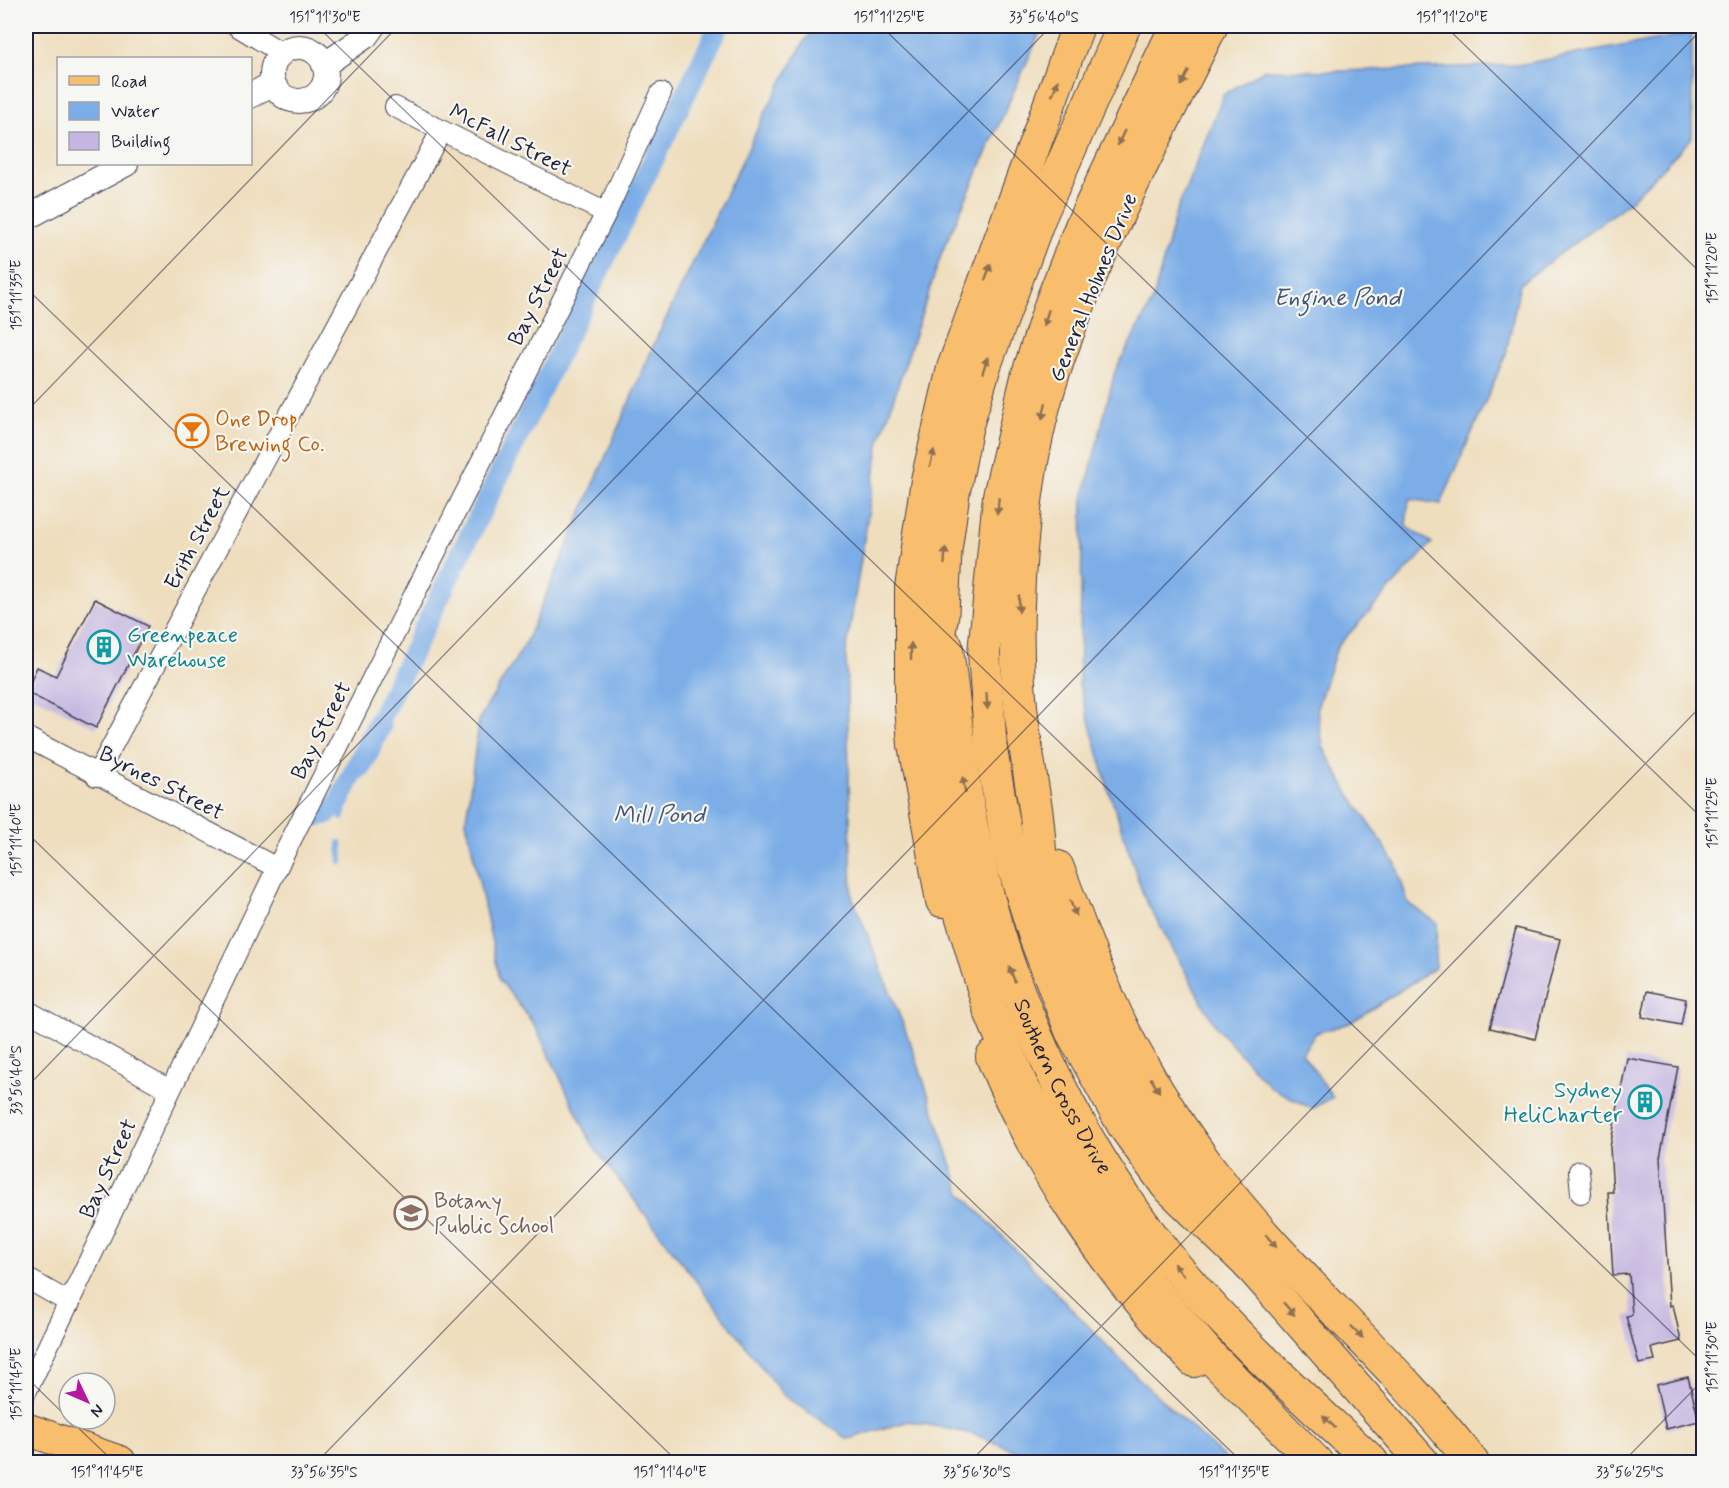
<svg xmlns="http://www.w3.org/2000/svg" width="1729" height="1488" font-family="Mynerve,sans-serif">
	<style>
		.water { fill: #7bade7; stroke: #4e6891; stroke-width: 1.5 }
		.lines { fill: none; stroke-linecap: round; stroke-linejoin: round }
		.stream { stroke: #7bade7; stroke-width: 6 }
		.canal { stroke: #7bade7; stroke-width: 21 }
		.building { fill: #c5b5e0 }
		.minor-casing { stroke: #413e4f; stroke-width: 22 }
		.tertiary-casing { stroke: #413e4f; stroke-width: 26 }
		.primary-casing { stroke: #413e4f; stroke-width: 34 }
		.motorway-casing { stroke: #413e4f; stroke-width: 35 }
		.minor { stroke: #fff; stroke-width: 20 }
		.tertiary { stroke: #fff; stroke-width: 24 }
		.primary { stroke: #f9be6d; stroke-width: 32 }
		.motorway { stroke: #f9be6d; stroke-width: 33 }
		.oneway { fill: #8e7054 }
		.ticks { fill: none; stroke: #22223b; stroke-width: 1.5; stroke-opacity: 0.45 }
		.labels { text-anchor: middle; stroke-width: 4.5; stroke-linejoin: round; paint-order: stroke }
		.street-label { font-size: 22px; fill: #22223b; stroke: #f6f6f2 }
		.food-label { font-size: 22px; fill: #c56008; stroke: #f6f6f2; text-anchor: start }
		.culture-label { font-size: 22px; fill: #0d838f; stroke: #f6f6f2; text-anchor: start }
		.education-label { font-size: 22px; fill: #785e54; stroke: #f6f6f2; text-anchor: start }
		.water-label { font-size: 24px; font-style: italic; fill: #415377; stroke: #f6f6f2 }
		.neatline { fill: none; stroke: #22223b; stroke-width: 2 }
		.ticks-label { font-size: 15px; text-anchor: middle; fill: #22223b }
	</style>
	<rect width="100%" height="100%" fill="#f6f6f2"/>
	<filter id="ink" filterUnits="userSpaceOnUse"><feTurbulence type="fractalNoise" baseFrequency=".0167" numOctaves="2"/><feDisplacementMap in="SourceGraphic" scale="12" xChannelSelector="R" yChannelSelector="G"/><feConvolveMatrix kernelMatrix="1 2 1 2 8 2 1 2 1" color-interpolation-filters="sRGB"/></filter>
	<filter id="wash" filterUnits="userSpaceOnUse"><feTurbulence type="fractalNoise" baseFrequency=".008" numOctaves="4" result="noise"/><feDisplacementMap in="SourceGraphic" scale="24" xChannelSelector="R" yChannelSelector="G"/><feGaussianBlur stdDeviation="1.35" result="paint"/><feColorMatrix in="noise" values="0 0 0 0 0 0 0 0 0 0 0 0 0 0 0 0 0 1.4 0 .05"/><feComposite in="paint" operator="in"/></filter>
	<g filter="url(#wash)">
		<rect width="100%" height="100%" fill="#efdebe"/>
		<g class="water">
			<polygon points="818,26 1043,26 942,252 880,440 846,653 852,896 914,1052 961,1193 1139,1379 1229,1462 1044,1462 973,1434 909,1421 848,1439 783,1395 593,1146 535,1026 500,980 466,821 479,719 525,644 658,335 766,111 805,40"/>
			<polygon points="1687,34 1692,36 1692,138 1628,203 1520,284 1506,354 1441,504 1409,499 1406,526 1432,543 1337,647 1317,708 1323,747 1347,790 1396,864 1408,903 1437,923 1435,968 1350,1023 1316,1033 1302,1053 1333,1097 1312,1109 1270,1087 1216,1027 1144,897 1108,788 1079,685 1083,500 1115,371 1153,300 1175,215 1224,94 1264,70 1341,71 1517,65"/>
		</g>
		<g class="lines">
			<g class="stream">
				<polyline points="1686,26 1687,34"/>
				<polyline points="342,818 348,784 368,771 388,729 384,707"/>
				<polyline points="331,819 339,802"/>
				<polyline points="340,843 341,862"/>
			</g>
			<polyline class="canal" points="317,816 327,814 339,802 719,26"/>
		</g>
		<g id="blocks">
			<g class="building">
				<polygon points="95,599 148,626 96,728 26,692 37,667 56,676"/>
				<polygon points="1516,928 1560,939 1535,1039 1490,1028"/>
				<polygon points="1647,991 1686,999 1681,1025 1642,1017"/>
				<polygon points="1627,1058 1678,1067 1660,1158 1670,1306 1673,1305 1681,1341 1652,1348 1655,1361 1639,1364 1626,1316 1632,1315 1629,1274 1613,1275 1608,1192 1613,1192 1610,1147"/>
				<polygon points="1688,1377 1699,1421 1666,1429 1656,1385"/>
			</g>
		</g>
	</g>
	<g filter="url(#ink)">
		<use href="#blocks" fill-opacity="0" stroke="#413e4f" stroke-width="1.5"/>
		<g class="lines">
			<defs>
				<g id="minor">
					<polyline points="237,26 282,53"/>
					<polyline points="395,107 606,213"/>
					<polyline points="26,737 277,868"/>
					<polyline points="96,776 441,131"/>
					<polyline points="26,1010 170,1090"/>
					<polyline points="1579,1171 1581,1193"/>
					<polyline points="26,1278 70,1303"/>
					<polyline points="26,1392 277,868 606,213 661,93"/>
				</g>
				<g id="tertiary">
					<circle cx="299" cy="74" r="27"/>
					<polyline points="324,65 366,36 373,26"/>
					<polyline points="250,96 273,83"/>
					<polyline points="26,218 126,164"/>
				</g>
				<g id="primary">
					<polyline points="1176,26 1081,226 1051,303 1027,377 999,496 984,653 991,750 1009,852 1035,937 1071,1031 1123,1125 1166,1185 1250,1266 1423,1462"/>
					<polyline points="942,901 914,745 911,705 911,588 927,480 953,368 1078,26"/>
					<path d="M992,1057C1038,1169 1109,1275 1194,1361"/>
					<polyline points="26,1429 120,1462"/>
				</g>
				<g id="motorway">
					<polyline points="1124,26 1039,218 985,364 966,427 953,493 945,551 942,614 928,697 933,764 958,903 990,1010 1022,1087 1105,1224 1150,1287 1211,1357 1316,1462"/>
					<path d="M1211,26C1155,139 1093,253 1053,374C1024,462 1014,580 1018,673C1020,720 1029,766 1036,812C1040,841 1039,871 1046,899C1056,946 1079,999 1100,1043C1138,1123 1197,1195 1250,1266"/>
					<path id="s1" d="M946,646C955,707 959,769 972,830C1002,982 1068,1130 1164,1252C1225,1329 1300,1395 1372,1462"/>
					<path d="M1057,867C1082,931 1104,998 1138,1058C1164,1105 1196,1152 1229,1194C1305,1288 1398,1366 1472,1462"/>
				</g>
			</defs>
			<use href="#minor" class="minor-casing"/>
			<use href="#tertiary" class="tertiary-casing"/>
			<use href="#primary" class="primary-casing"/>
			<use href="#motorway" class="motorway-casing"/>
			<use href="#minor" class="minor"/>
			<use href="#tertiary" class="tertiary"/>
			<use href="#primary" class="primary"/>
			<use href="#motorway" class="motorway"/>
		</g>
		<defs><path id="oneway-solid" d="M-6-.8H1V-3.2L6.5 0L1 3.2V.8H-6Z" transform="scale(1.5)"/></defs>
		<g class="oneway">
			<use href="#oneway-solid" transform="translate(1185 78) rotate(116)"/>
			<use href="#oneway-solid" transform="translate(1055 88) rotate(-70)"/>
			<use href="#oneway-solid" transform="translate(1121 138) rotate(115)"/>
			<use href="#oneway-solid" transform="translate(988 272) rotate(-70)"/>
			<use href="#oneway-solid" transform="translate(1046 318) rotate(108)"/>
			<use href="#oneway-solid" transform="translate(985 365) rotate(-72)"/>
			<use href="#oneway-solid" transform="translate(1044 411) rotate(103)"/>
			<use href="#oneway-solid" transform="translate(932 458) rotate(-77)"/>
			<use href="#oneway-solid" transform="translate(998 506) rotate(95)"/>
			<use href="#oneway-solid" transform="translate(945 556) rotate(-86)"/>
			<use href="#oneway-solid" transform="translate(1019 604) rotate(91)"/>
			<use href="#oneway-solid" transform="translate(911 651) rotate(-90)"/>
			<use href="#oneway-solid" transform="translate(987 701) rotate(86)"/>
			<use href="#oneway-solid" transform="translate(964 785) rotate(-100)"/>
			<use href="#oneway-solid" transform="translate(1073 908) rotate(69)"/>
			<use href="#oneway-solid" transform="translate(1012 974) rotate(-110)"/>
			<use href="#oneway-solid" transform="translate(1155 1085) rotate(58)"/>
			<use href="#oneway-solid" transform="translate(1271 1241) rotate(49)"/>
			<use href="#oneway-solid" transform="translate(1179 1270) rotate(-131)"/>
			<use href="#oneway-solid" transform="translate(1289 1309) rotate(48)"/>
			<use href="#oneway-solid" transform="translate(1357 1332) rotate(46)"/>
			<use href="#oneway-solid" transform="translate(1329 1422) rotate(-137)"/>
		</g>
	</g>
	<path class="ticks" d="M317,26L1704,1364M881,26L1704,820M1445,26L1704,276M26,288L1242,1462M26,412L398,26M26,832L678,1462M26,1088L1051,26M26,1377L69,1419M69,1419L114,1462M317,1462L1704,27M970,1462L1704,703M1623,1462L1704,1379"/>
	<defs>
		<symbol id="bar-ring" viewBox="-11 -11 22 22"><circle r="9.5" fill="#f6f6f2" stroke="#e8710a" stroke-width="1.5"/><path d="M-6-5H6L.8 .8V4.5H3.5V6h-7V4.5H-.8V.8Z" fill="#e8710a"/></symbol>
		<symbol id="building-ring" viewBox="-11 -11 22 22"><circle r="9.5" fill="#f6f6f2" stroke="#0f9aa8" stroke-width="1.5"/><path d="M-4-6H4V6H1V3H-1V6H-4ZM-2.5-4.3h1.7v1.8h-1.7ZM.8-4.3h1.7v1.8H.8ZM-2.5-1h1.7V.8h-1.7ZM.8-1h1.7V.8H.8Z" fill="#0f9aa8"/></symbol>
		<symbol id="school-ring" viewBox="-11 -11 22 22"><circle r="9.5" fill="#f6f6f2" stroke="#8d6e63" stroke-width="1.5"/><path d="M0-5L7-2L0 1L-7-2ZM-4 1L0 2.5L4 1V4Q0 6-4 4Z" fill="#8d6e63"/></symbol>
	</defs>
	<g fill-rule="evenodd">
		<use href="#bar-ring" x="173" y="412" width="38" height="38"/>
		<use href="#building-ring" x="85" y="628" width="38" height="38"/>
		<use href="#building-ring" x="1626" y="1083" width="38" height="38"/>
		<use href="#school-ring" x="392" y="1194" width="38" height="38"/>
	</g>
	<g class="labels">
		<g class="street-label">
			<text transform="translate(511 139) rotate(27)" y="8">McFall Street</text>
			<text transform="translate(1092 287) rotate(-68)" y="8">General Holmes Drive</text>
			<text transform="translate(537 296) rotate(-63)" y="8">Bay Street</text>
			<text transform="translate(196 537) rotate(-62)" y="8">Erith Street</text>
			<text transform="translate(320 730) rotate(-63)" y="8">Bay Street</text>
			<text transform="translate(162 782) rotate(27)" y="8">Byrnes Street</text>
			<text dy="8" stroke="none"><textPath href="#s1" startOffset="459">Southern Cross Drive</textPath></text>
			<text transform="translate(107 1168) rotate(-65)" y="8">Bay Street</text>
		</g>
		<g class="food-label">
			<text x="215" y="426">One Drop<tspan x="215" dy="25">Brewing Co.</tspan></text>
		</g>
		<g class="culture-label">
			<text x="127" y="642">Greenpeace<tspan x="127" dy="25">Warehouse</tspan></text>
			<text x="1622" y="1097" text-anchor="end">Sydney<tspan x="1622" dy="25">HeliCharter</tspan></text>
		</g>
		<g class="education-label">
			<text x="434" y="1208">Botany<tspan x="434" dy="25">Public School</tspan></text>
		</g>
		<g class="water-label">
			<text x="1337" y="305">Engine Pond</text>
			<text x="659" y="822">Mill Pond</text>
		</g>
	</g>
	<rect width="1729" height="1488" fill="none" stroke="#f6f6f2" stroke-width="66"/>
	<rect x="57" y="57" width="195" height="108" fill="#f6f6f2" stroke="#a1a1a9" stroke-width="1.5"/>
	<rect x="69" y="76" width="30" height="9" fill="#f9be6d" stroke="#a1a1a9" stroke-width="1.5"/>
	<text x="111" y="87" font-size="18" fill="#22223b">Road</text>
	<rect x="69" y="102" width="30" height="18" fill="#7bade7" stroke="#a1a1a9" stroke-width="1.5"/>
	<text x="111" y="117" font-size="18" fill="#22223b">Water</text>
	<rect x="69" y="132" width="30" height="18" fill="#c5b5e0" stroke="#a1a1a9" stroke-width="1.5"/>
	<text x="111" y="147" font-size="18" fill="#22223b">Building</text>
	<g transform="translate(87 1401) rotate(134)"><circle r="28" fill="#f6f6f2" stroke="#a1a1a9" stroke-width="1.5"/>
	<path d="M0-4.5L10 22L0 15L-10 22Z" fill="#b5179e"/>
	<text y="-9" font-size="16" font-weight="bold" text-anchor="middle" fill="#22223b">N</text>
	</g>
	<rect x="33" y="33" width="1663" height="1422" class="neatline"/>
	<g class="ticks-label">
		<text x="325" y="22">151°11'30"E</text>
		<text x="889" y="22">151°11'25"E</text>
		<text x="1044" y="22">33°56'40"S</text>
		<text x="1452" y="22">151°11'20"E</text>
		<text transform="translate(1712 268) rotate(-90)" y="5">151°11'20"E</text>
		<text transform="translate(16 295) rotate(-90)" y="5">151°11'35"E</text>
		<text transform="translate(1712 813) rotate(-90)" y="5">151°11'25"E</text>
		<text transform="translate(16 840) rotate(-90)" y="5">151°11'40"E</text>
		<text transform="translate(16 1080) rotate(-90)" y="5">33°56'40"S</text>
		<text transform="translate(1712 1357) rotate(-90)" y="5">151°11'30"E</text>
		<text transform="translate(16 1384) rotate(-90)" y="5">151°11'45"E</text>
		<text x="107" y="1477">151°11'45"E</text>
		<text x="324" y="1477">33°56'35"S</text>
		<text x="670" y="1477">151°11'40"E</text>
		<text x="977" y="1477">33°56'30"S</text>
		<text x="1234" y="1477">151°11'35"E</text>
		<text x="1630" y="1477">33°56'25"S</text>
	</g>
</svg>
